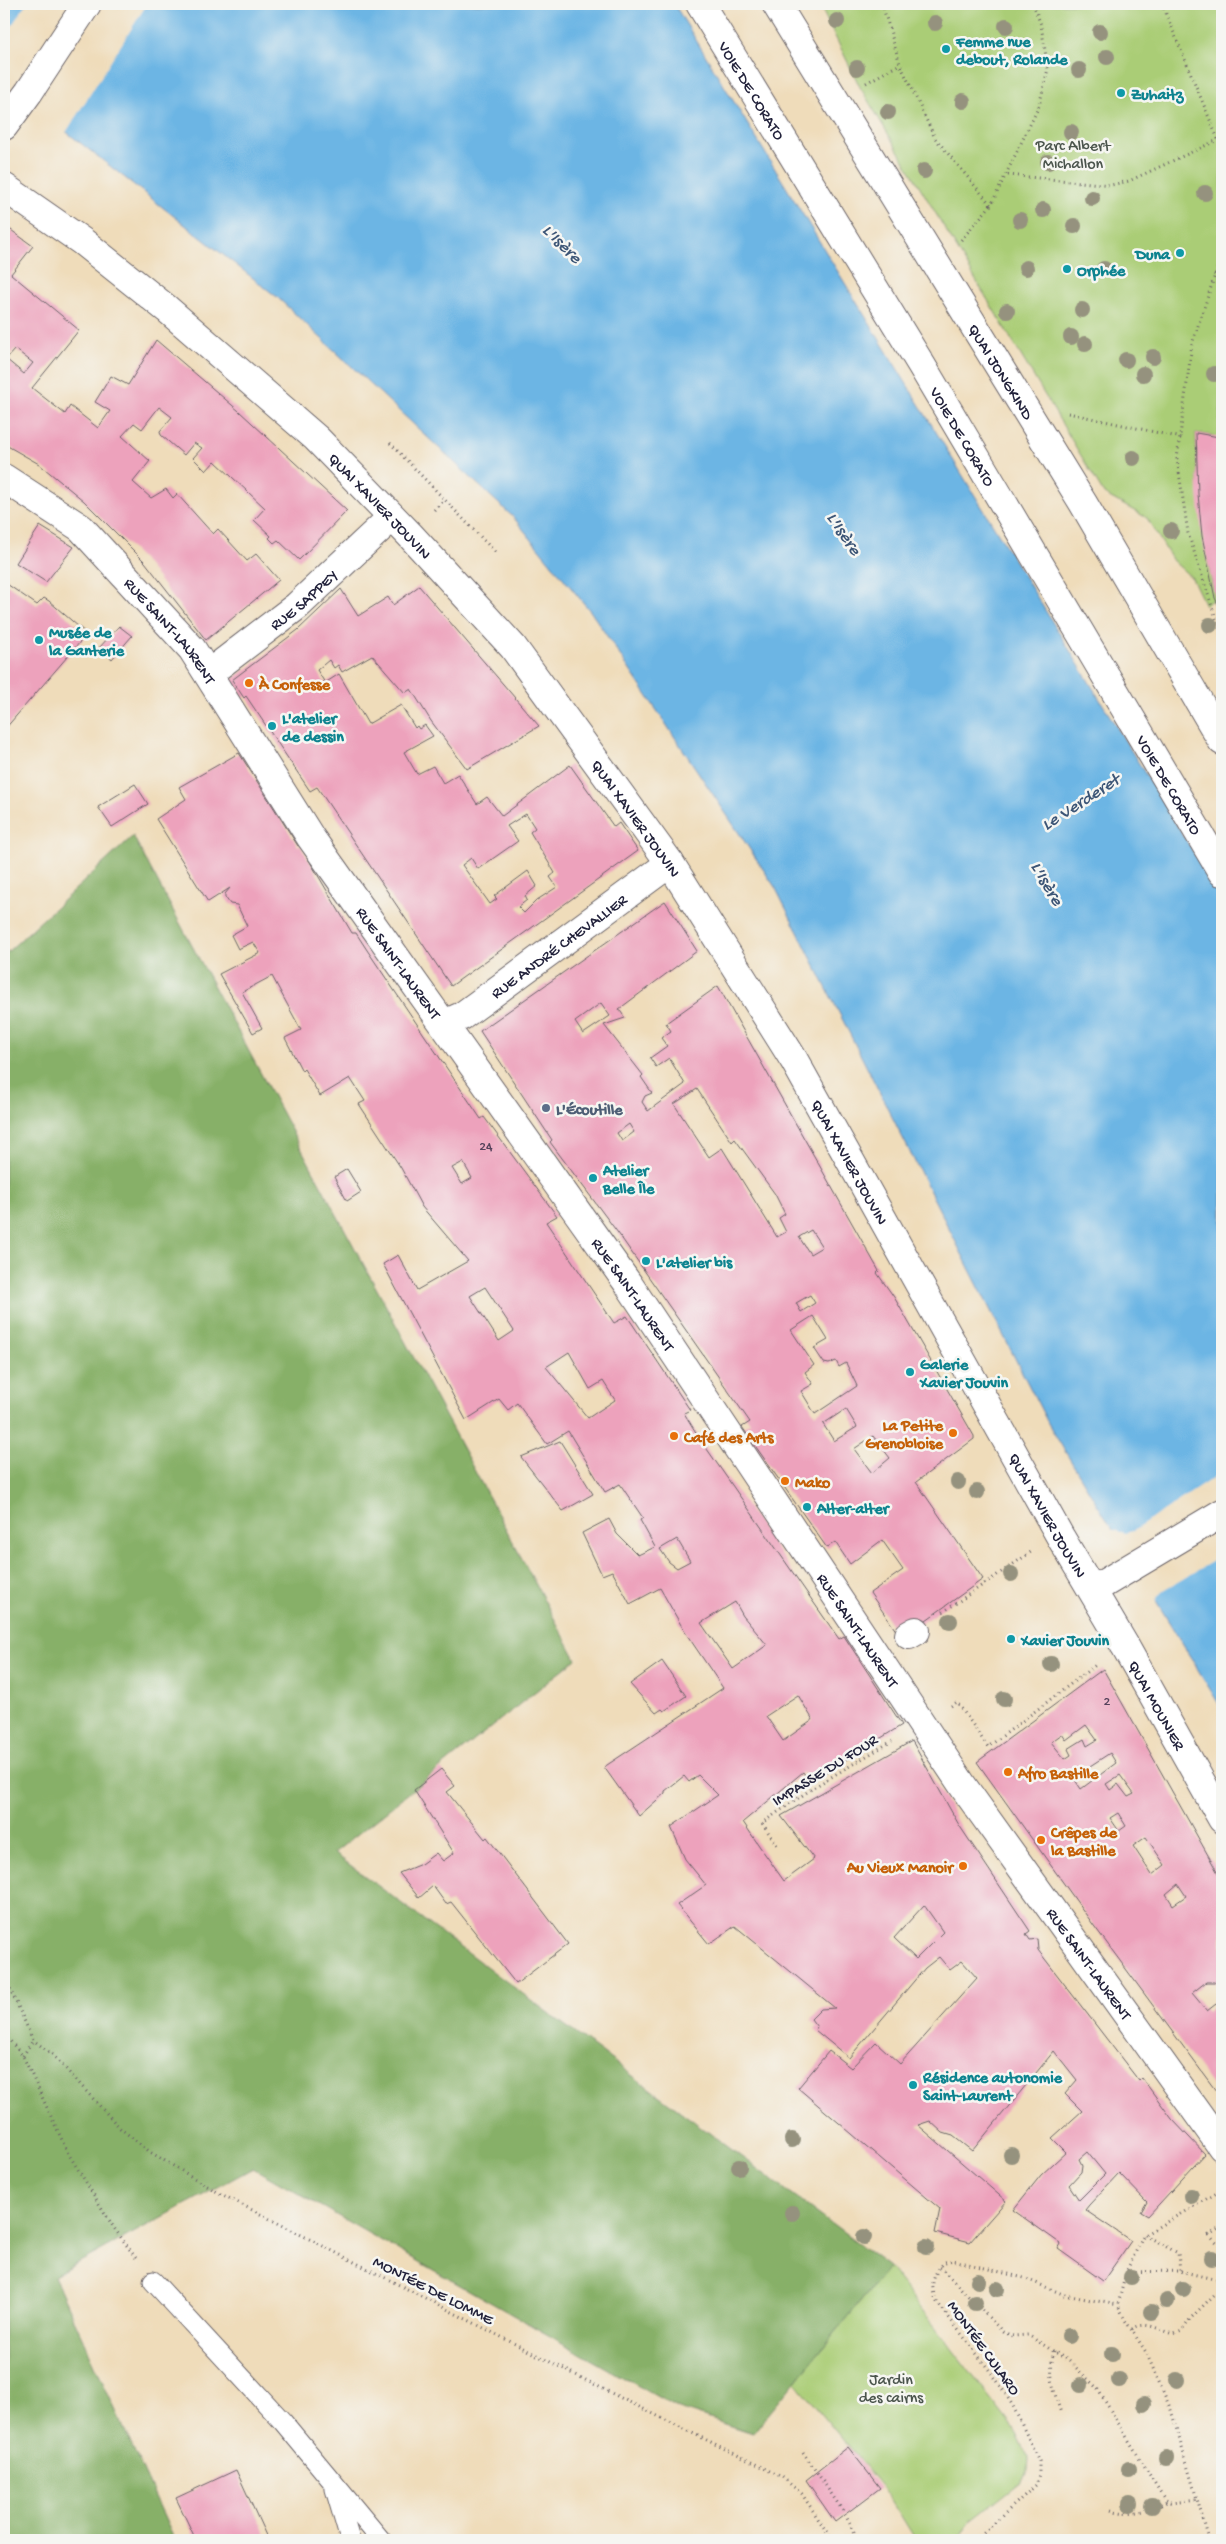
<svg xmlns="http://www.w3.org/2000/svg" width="1226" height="2544" font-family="'Gochi Hand',sans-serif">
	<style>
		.green { fill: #aacd76; stroke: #667858 }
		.forest { fill: #87b067; stroke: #546951 }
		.water { fill: #6cb5e4; stroke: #476c90 }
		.pier { fill: #efdcba }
		.building { fill: #eda2bc; fill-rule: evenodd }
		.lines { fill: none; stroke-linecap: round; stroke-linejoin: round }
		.lane-casing { stroke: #6a6367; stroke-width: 21 }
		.street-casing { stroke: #6a6367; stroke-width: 30 }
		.secondary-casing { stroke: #6a6367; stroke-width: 30 }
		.path { stroke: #6a6367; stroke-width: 3; stroke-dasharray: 1 4; stroke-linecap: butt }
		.lane { stroke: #fff; stroke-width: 19 }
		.street { stroke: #fff; stroke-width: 28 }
		.secondary { stroke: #fff; stroke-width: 28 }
		.tree { fill: #95927e }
		.culture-dot { fill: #0f9aa8; stroke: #f6f6f2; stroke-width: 2 }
		.food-dot { fill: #e8710a; stroke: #f6f6f2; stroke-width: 2 }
		.service-dot { fill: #5c6f8a; stroke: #f6f6f2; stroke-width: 2 }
		.labels { text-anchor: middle; stroke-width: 5; stroke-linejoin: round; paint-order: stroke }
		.number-label { font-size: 14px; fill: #55425b }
		.culture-label { font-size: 16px; font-weight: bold; fill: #0d838f; stroke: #f6f6f2; text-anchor: start }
		.street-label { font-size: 16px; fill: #22223b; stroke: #f6f6f2 }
		.park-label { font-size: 16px; fill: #4b554d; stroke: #f6f6f2 }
		.food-label { font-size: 16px; font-weight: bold; fill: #c56008; stroke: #f6f6f2; text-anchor: start }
		.service-label { font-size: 16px; font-weight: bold; fill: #4e5e75; stroke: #f6f6f2; text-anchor: start }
		.water-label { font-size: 18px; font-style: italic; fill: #3c5576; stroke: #f6f6f2 }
	</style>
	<rect width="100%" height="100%" fill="#f6f6f2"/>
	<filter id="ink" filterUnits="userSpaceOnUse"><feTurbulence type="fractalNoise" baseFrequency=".02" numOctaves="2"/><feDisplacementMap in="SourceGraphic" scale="10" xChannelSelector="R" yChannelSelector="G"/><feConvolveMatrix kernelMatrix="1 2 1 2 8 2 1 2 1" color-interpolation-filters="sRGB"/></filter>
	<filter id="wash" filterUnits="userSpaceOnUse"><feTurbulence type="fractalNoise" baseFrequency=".0096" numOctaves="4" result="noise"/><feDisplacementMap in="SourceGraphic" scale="20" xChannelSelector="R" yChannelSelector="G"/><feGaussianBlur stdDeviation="1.12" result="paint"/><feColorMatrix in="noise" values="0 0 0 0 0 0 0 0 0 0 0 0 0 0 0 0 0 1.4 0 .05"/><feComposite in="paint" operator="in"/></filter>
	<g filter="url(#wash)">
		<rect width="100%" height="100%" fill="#efdcba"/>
		<g class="green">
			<path d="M819,4H1222V388L1219,437L1196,433C1197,490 1203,543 1215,598L1205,605L1192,578L1173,561L1147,518L1104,494L860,87Z"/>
			<polygon points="889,2267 1017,2433 1028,2457 1027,2470 1022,2481 970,2522 956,2540 916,2540 886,2492 795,2382"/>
		</g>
		<polygon class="forest" points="133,836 576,1659 334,1853 889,2267 753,2433 679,2409 253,2168 54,2276 175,2540 4,2540 4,955"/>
		<polygon class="water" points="4,4 674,4 1222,899 1222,1709 1049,1425 775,887 591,612 513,517 277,297 4,83"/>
		<g class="pier">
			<polygon points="26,4 147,4 65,134 4,86 4,37"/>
			<polygon points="1222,1472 1222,1556 1164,1590 1158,1596 1155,1605 1109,1529 1125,1533 1133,1531"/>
		</g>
		<g id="blocks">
			<g class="building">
				<path d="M4,225L33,246L11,274L79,330L32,388L65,414L70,406L98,428L110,411L95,402L111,376L128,385L156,340L239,411L347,511L299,560L278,540L274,543L269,538L271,536L254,520L265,508L215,461L206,471L193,458L202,448L194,443L184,455L161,435L160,431L172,417L159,407L142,429L134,423L122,436L150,461L133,482L151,498L166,489L173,498L177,494L213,534L218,529L247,561L256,554L279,580L206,640L145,562L84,501L39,464L4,444ZM15,349L33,363L24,374L6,359Z"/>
				<polygon points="1221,414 1222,415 1222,612 1215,598 1202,536 1198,494 1196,433 1219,437"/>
				<polygon points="40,526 74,547 46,582 16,563"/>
				<polygon points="4,582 37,605 44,598 49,601 87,634 4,730"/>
				<path d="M419,586L539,726L467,769L431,721L411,689L405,693L372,655L342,672L338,665L334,668L329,660L317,670L325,683L339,674L368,724L401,705L415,728L417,726L419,729L425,725L433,736L404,752L417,774L433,766L443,783L458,774L477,804L487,797L502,816L570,765L614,827L619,823L638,851L451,986L317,787L310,791L246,696L244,698L232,680L298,630L341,589L358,616L388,597L393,605ZM526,814L535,828L530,832L555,873L550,877L557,887L537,900L524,913L518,907L527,900L525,896L537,886L528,871L494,896L497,899L490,904L462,865L471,858L478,869L518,841L507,826Z"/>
				<polygon points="119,626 132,636 112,659 99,648"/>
				<path d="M239,753L298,846L300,845L352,933H356L367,950L481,1119L484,1117L557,1216L546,1222L614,1323L627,1316L690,1410L684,1413L700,1439L839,1639L844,1636L902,1725L810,1782L803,1772L743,1822L760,1847L784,1881L814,1859L781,1816L912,1741L959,1825L1030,1931L1026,1934L1030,1940L1037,1939L1038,1950L1139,2081L1142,2078L1172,2119L1205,2154L1148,2216L1141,2212L1147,2202L1119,2173L1089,2205L1085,2210L1131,2241L1103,2281L1058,2249L1061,2244L1013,2210L1041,2175L1066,2152L1052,2138L1082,2111L1065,2094L1077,2080L1054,2051L972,2151L953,2136L943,2133L930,2121L918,2125L1006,2201L970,2242L935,2233L940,2209L798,2088L829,2051L851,2068L876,2042L900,2064L977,1978L962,1961L950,1970L939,1957L925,1968L849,2058L815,2030L817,2027L811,2019L821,2009L835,2008L735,1926L709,1944L677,1905L706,1885L685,1859L671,1827L718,1795L698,1775L689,1782L684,1776L665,1791V1793L639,1816L604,1767L723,1688L685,1632L660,1588L630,1604L612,1571L602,1575L582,1533L609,1519L617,1534L638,1555L655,1547L640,1520L643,1518L620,1484L605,1492L568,1431L547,1444L517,1403L508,1410L499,1399L466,1420L383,1264L398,1255L417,1290L468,1261L422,1207L401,1168L359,1104L365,1101L350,1078L320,1096L304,1069L302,1071L285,1038L301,1030L272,976L242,992L262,1028L253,1033L219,974L260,953L253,942L238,949L231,935L247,926L237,905L230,904L225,897V894L230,888L208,902L156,819L186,799L179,787ZM463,1162L472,1178L462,1184L452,1168ZM485,1287L514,1331L499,1341L470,1296ZM569,1352L590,1389L603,1381L615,1400L588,1418L546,1367ZM677,1539L690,1561L677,1568L669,1562L660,1549ZM735,1602L743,1616L767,1645L733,1669L701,1623ZM798,1695L813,1720L783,1741L766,1716ZM924,1905L943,1932L916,1959L894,1938ZM1087,2152L1105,2174L1079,2200L1069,2185L1081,2172L1082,2165L1079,2159Z"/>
				<polygon points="135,784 148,804 112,827 98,807"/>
				<path d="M665,901L697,951L619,1009L625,1018L604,1025L643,1075L641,1077L652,1093L645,1096L642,1102L648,1111L685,1084L669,1058L656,1067L650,1058L667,1046L661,1038L671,1031L666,1023L718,986L879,1271L877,1273L894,1297L974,1436V1439L916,1482L983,1579L901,1638L870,1593L903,1570L882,1540L850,1564L835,1542L827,1548L742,1427L750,1422L618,1233L550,1142L552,1140L480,1031ZM601,1003L610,1016L583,1034L575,1022ZM697,1089L732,1142L735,1139L775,1194L785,1214L779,1218L786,1232L777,1237L722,1148L709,1157L674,1104ZM629,1124L634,1132L622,1141L617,1133ZM811,1230L822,1247L810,1254L799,1237ZM810,1295L815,1303L801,1312L796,1303ZM813,1316L828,1340L814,1348L824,1363L829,1364L836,1361L839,1367L846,1363L857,1386L815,1414L801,1391L813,1384L805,1372L814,1365L791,1330ZM846,1409L857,1427L834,1441L823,1424ZM873,1436L890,1458L872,1473L854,1449Z"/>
				<polygon points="347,1169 361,1192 347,1201 334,1177"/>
				<polygon points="560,1441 593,1494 563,1511 521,1457"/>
				<polygon points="662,1661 686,1696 664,1711 662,1709 656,1713 630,1684"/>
				<path d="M1103,1669L1222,1880V1979L1214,1982H1206L1192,1993L1207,2011L1216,2004L1222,2009V2099L1092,1923L977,1762ZM1086,1725L1097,1740L1087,1746L1084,1739L1068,1749L1071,1755L1065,1759L1051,1742L1062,1734L1066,1740ZM1110,1753L1116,1763L1081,1789L1073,1777ZM1120,1775L1134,1794L1128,1797L1118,1784L1110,1790L1106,1784ZM1118,1813L1126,1826L1119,1831L1110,1818ZM1146,1837L1165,1865L1152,1875L1133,1846ZM1178,1884L1186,1896L1173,1905L1166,1894Z"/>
				<polygon points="441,1769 455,1786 447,1792 485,1839 487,1837 568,1944 516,1984 451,1902 446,1904 433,1886 419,1898 399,1873 421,1864 436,1853 443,1861 454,1853 414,1790"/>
				<polygon points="848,2447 880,2488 835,2522 806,2480"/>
				<polygon points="236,2470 268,2540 196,2540 176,2498"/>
			</g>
		</g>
	</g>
	<g filter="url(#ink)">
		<use href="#blocks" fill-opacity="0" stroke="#6a6367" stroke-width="1"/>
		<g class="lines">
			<defs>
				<g id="lane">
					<polyline points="153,2281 283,2422 381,2540"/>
					<polyline points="335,2489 350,2540"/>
				</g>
				<g id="street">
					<path id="s1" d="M4,478L81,528L192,649L311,838L629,1285L965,1789L1222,2147"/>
					<path id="s2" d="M208,674L297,606L392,517"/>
					<path id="s3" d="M444,1024L462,1016L670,863"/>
					<polyline points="909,1635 916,1631"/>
				</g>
				<g id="secondary">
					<path id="s4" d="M700,4L922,366L1222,872"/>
					<path id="s5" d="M776,4L1083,503L1222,741"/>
					<polyline points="4,126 29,92 87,4"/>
					<path id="s6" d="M4,187L83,242L167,309L316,438L410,535L513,647L670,863L794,1060L1061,1538L1125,1646L1222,1819"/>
					<polyline points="1093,1590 1222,1513"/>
				</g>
			</defs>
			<use href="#lane" class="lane-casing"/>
			<use href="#street" class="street-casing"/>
			<use href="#secondary" class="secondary-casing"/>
			<g class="path">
				<polyline points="882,4 900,64 935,138 991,205"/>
				<polyline points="1162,4 1222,149"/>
				<polyline points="866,83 900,64"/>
				<polyline points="1008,175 1111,185 1129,181 1222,138"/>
				<polyline points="961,240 991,205 1039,106 1048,69 1041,25 1033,4"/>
				<polyline points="1222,254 1192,344 1177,459 1188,533 1222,637"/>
				<polyline points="1214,274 1222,281"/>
				<polyline points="1068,413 1182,438"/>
				<polyline points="390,443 497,554"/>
				<polyline points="434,510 444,500"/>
				<polyline points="943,1612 1031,1552"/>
				<polyline points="951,1706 957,1702 988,1747 1097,1664"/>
				<polyline points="777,1845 762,1823 816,1786 892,1741"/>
				<polyline points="4,1975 33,2040 53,2055 120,2128 150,2152 219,2193 621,2398 782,2477 802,2494 832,2540"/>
				<polyline points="4,2034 23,2056 68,2153 114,2228 136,2258"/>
				<polyline points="23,2056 33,2040"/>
				<polyline points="1222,2227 1209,2235 1222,2249"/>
				<polyline points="1144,2235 1178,2253 1180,2271"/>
				<polyline points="940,2267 1003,2332 1013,2336 1028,2335 1069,2361 1097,2388 1165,2500 1170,2502 1198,2499"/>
				<polyline points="1126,2272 1180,2271 1222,2281"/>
				<path d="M1132,2329C1146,2320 1159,2330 1174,2334L1182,2331L1191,2318L1222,2287"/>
				<path d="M1054,2351C1048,2372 1054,2393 1061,2413"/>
				<polyline points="803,2452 845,2514 858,2540"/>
				<path d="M1111,2510C1129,2516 1152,2511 1167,2501"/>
				<path d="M976,2540L1036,2485L1039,2474V2461L1013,2406L996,2379L937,2302C929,2286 933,2273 945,2262L953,2260L1024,2278L1065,2295L1118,2305"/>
				<polyline points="1209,2540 1171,2410 1146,2352 1125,2320 1118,2305 1126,2272 1144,2235 1222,2190"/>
			</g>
			<use href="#lane" class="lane"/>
			<use href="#street" class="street"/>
			<use href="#secondary" class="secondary"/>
		</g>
		<g class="tree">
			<circle cx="837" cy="21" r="8"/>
			<circle cx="935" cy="23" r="8"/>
			<circle cx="1006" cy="26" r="8"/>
			<circle cx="1100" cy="32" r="8"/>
			<circle cx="1107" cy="57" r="8"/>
			<circle cx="857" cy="68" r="8"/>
			<circle cx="1079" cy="70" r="8"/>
			<circle cx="963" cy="101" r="8"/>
			<circle cx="888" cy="112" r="8"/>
			<circle cx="1071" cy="132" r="8"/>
			<circle cx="1048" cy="162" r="8"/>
			<circle cx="924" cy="171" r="8"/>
			<circle cx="1205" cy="193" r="8"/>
			<circle cx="1092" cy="198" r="8"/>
			<circle cx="1043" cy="210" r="8"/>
			<circle cx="1020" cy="220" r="8"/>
			<circle cx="1074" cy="226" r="8"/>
			<circle cx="1026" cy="268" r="8"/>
			<circle cx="1104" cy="269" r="8"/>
			<circle cx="1082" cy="310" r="8"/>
			<circle cx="1007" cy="311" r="8"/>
			<circle cx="1071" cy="337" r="8"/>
			<circle cx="1085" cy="344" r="8"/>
			<circle cx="1153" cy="357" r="8"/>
			<circle cx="1126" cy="360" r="8"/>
			<circle cx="1143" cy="374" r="8"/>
			<circle cx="1214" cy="374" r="8"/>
			<circle cx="1133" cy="458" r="8"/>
			<circle cx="1171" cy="531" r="8"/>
			<circle cx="1210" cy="625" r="8"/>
			<circle cx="958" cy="1482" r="8"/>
			<circle cx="977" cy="1492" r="8"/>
			<circle cx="1011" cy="1574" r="8"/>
			<circle cx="950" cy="1621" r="8"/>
			<circle cx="1051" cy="1664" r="8"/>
			<circle cx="1004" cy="1699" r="8"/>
			<circle cx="792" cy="2140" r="8"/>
			<circle cx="1011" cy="2155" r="8"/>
			<circle cx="739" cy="2167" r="8"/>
			<circle cx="1191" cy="2196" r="8"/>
			<circle cx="792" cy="2213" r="8"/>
			<circle cx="864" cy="2237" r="8"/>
			<circle cx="926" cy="2247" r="8"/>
			<circle cx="1212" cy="2258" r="8"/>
			<circle cx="1131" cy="2277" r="8"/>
			<circle cx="978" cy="2281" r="8"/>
			<circle cx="997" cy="2289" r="8"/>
			<circle cx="1183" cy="2289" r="8"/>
			<circle cx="1167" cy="2301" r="8"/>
			<circle cx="975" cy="2303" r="8"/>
			<circle cx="1151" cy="2312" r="8"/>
			<circle cx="1069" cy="2336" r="8"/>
			<circle cx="1112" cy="2354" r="8"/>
			<circle cx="1119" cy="2380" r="8"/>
			<circle cx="1177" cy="2380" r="8"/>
			<circle cx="1081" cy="2385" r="8"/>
			<circle cx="1144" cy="2404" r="8"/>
			<circle cx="1166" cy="2458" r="8"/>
			<circle cx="1129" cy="2469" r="8"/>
			<circle cx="1130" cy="2504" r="8"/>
			<circle cx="1152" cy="2506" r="8"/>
		</g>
	</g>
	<g class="culture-dot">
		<circle cx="946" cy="49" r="5"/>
		<circle cx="1121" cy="93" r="5"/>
		<circle cx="1180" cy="253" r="5"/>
		<circle cx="1067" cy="269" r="5"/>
		<circle cx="39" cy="640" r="5"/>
		<circle cx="272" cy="726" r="5"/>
		<circle cx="593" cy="1178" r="5"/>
		<circle cx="646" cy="1261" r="5"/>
		<circle cx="910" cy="1372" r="5"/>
		<circle cx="807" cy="1507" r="5"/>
		<circle cx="1011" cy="1639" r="5"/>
		<circle cx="913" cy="2085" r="5"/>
	</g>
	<g class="food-dot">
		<circle cx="249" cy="683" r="5"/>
		<circle cx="953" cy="1433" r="5"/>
		<circle cx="674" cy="1436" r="5"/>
		<circle cx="785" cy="1481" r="5"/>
		<circle cx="1008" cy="1772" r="5"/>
		<circle cx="1041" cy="1840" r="5"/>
		<circle cx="963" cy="1866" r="5"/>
	</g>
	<circle class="service-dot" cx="546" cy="1108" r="5"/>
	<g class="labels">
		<g class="number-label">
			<text x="486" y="1150">24</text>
			<text x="1107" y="1705">2</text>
		</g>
		<g class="culture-label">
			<text x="956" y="46">Femme nue<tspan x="956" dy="18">debout, Rolande</tspan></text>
			<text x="1131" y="99">Zuhaitz</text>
			<text x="1170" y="259" text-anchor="end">Duna</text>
			<text x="1077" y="275">Orphée</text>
			<text x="49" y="637">Musée de<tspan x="49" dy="18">la Ganterie</tspan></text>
			<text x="282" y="723">L'atelier<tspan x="282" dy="18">de dessin</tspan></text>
			<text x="603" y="1175">Atelier<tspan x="603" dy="18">Belle Île</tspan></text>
			<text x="656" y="1267">L'atelier bis</text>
			<text x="920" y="1369">Galerie<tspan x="920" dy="18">Xavier Jouvin</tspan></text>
			<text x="817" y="1513">Alter-alter</text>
			<text x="1021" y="1645">Xavier Jouvin</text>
			<text x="923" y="2082">Résidence autonomie<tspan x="923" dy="18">Saint-Laurent</tspan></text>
		</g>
		<g class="street-label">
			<text dy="6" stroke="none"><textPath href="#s4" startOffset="101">VOIE DE CORATO</textPath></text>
			<text dy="6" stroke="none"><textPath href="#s5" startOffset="431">QUAI JONGKIND</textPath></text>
			<text dy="6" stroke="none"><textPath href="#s4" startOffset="506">VOIE DE CORATO</textPath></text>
			<text dy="6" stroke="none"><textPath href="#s6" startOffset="494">QUAI XAVIER JOUVIN</textPath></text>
			<text dy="6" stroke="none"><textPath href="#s2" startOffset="121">RUE SAPPEY</textPath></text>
			<text dy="6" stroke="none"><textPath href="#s1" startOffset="228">RUE SAINT-LAURENT</textPath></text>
			<text dy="6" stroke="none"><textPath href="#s4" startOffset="911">VOIE DE CORATO</textPath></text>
			<text dy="6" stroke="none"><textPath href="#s6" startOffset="899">QUAI XAVIER JOUVIN</textPath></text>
			<text dy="6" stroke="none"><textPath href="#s3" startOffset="139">RUE ANDRÉ CHEVALLIER</textPath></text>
			<text dy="6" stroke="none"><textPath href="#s1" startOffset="632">RUE SAINT-LAURENT</textPath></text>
			<text dy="6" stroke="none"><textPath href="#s6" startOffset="1304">QUAI XAVIER JOUVIN</textPath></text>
			<text dy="6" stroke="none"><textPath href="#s1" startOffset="1038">RUE SAINT-LAURENT</textPath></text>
			<text dy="6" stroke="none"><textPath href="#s6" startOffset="1709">QUAI XAVIER JOUVIN</textPath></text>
			<text dy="6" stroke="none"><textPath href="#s1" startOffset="1442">RUE SAINT-LAURENT</textPath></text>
			<text dy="6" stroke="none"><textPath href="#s6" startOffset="1928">QUAI MOUNIER</textPath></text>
			<text transform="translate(824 1769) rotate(-32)" y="6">IMPASSE DU FOUR</text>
			<text dy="6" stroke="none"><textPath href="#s1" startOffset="1848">RUE SAINT-LAURENT</textPath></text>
			<text transform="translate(434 2289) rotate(27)" y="6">MONTÉE DE LOMME</text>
			<text transform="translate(985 2347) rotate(54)" y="6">MONTÉE CULARO</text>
		</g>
		<g class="park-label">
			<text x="1073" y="150">Parc Albert<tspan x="1073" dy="18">Michallon</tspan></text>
			<text x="891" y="2384">Jardin<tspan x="891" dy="18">des cairns</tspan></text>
		</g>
		<g class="food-label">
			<text x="259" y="689">À Confesse</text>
			<text x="943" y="1430" text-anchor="end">La Petite<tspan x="943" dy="18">Grenobloise</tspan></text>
			<text x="684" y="1442">Café des Arts</text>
			<text x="795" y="1487">Mako</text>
			<text x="1018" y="1778">Afro Bastille</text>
			<text x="1051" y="1837">Crêpes de<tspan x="1051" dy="18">la Bastille</tspan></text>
			<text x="953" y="1872" text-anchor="end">Au Vieux Manoir</text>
		</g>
		<g class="service-label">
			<text x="556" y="1114">L'Écoutille</text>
		</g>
		<g class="water-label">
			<text transform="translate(563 243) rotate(45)" y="6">L'Isère</text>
			<text transform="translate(845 533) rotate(56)" y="6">L'Isère</text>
			<text transform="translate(1080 801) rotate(-33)" y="6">Le Verderet</text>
			<text transform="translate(1048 883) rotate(60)" y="6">L'Isère</text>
		</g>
	</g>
	<rect width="1226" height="2544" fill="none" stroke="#f6f6f2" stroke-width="20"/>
</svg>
